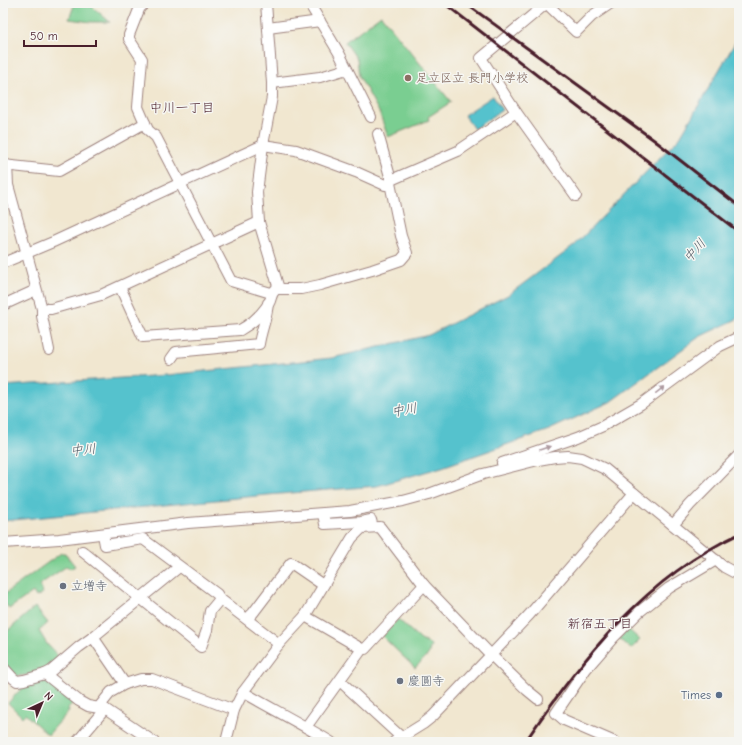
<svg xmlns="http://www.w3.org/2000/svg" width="742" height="745" font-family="'Comic Neue','Klee One',sans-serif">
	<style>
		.green { fill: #7ace91; stroke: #62765e }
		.water { fill: #55c2cd; stroke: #50707c }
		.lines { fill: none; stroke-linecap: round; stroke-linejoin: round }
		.minor-casing { stroke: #9e837e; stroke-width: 12 }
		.minor { stroke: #fff; stroke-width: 10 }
		.rail { stroke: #4a1f2b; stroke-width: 3 }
		.oneway { fill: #ae9aa0 }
		.education-dot { fill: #8d6e63; stroke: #f6f6f2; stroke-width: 1.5 }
		.worship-dot { fill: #6b7280; stroke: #f6f6f2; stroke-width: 1.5 }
		.service-dot { fill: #5c6f8a; stroke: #f6f6f2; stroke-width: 1.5 }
		.labels { text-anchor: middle; stroke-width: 3; stroke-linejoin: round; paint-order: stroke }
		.education-label { font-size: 12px; fill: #785e54; stroke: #f6f6f2; text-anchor: start }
		.worship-label { font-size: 12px; fill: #5b616d; stroke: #f6f6f2; text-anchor: start }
		.service-label { font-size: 12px; fill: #4e5e75; stroke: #f6f6f2; text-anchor: end }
		.neighbourhood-label { font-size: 13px; fill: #4a1f2b; stroke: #f6f6f2 }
		.water-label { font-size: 13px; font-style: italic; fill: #4e5864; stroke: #f6f6f2 }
	</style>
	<rect width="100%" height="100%" fill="#f6f6f2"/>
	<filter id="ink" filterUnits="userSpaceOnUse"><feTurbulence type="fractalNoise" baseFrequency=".025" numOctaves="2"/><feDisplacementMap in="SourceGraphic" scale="8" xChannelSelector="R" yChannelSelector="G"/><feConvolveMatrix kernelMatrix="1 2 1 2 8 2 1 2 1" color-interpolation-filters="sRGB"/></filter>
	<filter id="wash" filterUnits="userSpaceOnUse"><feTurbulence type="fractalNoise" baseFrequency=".012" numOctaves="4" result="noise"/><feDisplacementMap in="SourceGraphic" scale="16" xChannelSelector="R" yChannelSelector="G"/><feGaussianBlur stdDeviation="0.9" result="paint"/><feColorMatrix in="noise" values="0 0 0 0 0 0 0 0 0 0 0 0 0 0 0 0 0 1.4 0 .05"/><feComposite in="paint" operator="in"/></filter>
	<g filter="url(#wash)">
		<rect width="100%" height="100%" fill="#f1e7d0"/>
		<g class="green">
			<polygon points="75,3 88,3 110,22 91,22 69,19"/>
			<polygon points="381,15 451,102 428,117 429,120 388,137 379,112 359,76 357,59 345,42"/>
			<polygon points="61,553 65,553 75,566 70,569 67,566 39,585 43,593 36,597 33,592 9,609 3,601 3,595"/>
			<path d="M35,607L48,623L39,631L47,644L60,658C47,669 33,676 16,676L3,662V635Z"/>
			<polygon points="398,619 421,640 431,645 428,655 415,668 382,636"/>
			<polygon points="628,629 640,640 631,649 619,639"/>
			<polygon points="45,677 74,701 68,709 69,711 48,735 25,714 22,717 8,703 21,689 17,685"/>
		</g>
		<g class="water">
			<polygon points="739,36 739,318 699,337 610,402 549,430 442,467 377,486 267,495 3,521 3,386 166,375 332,358 429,335 508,295 574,246 680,137"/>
			<polygon points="493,96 502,110 474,129 464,115"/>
		</g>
	</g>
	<g filter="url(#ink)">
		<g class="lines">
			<defs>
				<g id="minor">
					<polyline points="309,3 339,53 371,117"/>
					<polyline points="546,3 576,32 592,16 611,3"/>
					<polyline points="547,3 481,58 516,112 576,196"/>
					<polyline points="142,6 140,7 129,35 129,39 142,59 138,107 148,130 156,137 231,281 271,293"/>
					<polyline points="268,28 320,21"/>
					<polyline points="272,83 320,77 347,69"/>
					<polyline points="378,134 391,180 390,183"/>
					<polyline points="263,145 257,192 259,222 279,289"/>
					<polyline points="3,165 59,171 145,123"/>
					<polyline points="7,165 8,185 42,309 42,316 49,350"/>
					<polyline points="391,180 458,151 516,112"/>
					<polyline points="3,263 53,242 263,145"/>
					<path d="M120,287L143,337L240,330C251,324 262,314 269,303C272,298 270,295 276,289H301L320,285L372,270L401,260L407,253L401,236L390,183L385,185L356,172L296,150L263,145L272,97V83L266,3"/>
					<polyline points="3,305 36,290"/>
					<polyline points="42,309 51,309 101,295 259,222"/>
					<path d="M171,359L176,352L259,344C261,330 267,318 268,303"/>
					<polyline points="502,463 578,437 603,426 641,404 720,346 739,337"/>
					<polyline points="323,514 325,524 361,522 371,520 373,527"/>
					<polyline points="673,525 690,505 739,455"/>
					<polyline points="103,534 105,545 143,539 217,594 220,599 279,644"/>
					<polyline points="3,543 59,539 188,523 350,511 403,501 429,494 483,474 538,460 555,457 568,456 582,458 605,469 724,567 739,575"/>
					<polyline points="82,551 201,647 207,630 210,611 220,599"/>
					<polyline points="305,616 362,649"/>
					<polyline points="247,619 253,613 291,563 323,585"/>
					<polyline points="93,637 125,684 111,692 99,707"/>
					<polyline points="3,667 13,678 17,681 24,680 45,674 51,671 79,647 93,637 179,567"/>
					<polyline points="45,674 79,701 88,706 105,709 154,742"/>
					<polyline points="340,681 401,737"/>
					<polyline points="125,684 141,679 152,679 234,710"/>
					<path d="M243,692C272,709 302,724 331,742"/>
					<polyline points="306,727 362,649 365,649 424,585"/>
					<polyline points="77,742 105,709"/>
					<polyline points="226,742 234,710 243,692 279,644 305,616 352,538 362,528 380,527 424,585 491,655 527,690 538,699"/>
					<polyline points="394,742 423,724 433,716 530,614 634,493"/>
					<polyline points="615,742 564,720 556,713 586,669 613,638 639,612 669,588 716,560"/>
				</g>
			</defs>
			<use href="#minor" class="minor-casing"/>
			<use href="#minor" class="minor"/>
			<g class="rail">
				<polyline points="444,3 739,232"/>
				<polyline points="465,3 654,140 739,206"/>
				<path d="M525,742C581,659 646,577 739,534"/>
			</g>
		</g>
		<defs><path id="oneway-solid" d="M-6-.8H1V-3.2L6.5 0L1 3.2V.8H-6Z"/></defs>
		<g class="oneway">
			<use href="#oneway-solid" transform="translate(660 390) rotate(-37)"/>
			<use href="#oneway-solid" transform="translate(545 448) rotate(-19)"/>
		</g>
	</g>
	<circle class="education-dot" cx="408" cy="78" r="4"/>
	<g class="worship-dot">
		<circle cx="63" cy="586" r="4"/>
		<circle cx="400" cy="681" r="4"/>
	</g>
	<circle class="service-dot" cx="719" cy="695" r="4"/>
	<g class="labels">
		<g class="education-label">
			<text x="416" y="82">足立区立 長門小学校</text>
		</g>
		<g class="worship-label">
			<text x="71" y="590">立増寺</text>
			<text x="408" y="685">慶圓寺</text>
		</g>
		<g class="service-label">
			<text x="711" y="699">Times</text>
		</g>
		<g class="neighbourhood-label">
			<text x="182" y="112">中川一丁目</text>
			<text x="600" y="628">新宿五丁目</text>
		</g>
		<g class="water-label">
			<text transform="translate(694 250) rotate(-48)" y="5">中川</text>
			<text transform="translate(404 409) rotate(-9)" y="5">中川</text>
			<text transform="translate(83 449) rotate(-6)" y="5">中川</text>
		</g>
	</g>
	<rect width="742" height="745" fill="none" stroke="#f6f6f2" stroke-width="16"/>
	<g transform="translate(42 703) rotate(44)" stroke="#f6f6f2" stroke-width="3" paint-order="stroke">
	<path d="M0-3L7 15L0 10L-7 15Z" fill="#4a1f2b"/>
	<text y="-6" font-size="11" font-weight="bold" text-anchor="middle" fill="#4a1f2b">N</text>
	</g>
	<path d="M24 40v6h72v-6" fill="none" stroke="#4a1f2b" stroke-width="2"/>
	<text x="30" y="40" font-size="12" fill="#4a1f2b" stroke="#f6f6f2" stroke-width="3" paint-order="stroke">50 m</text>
</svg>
